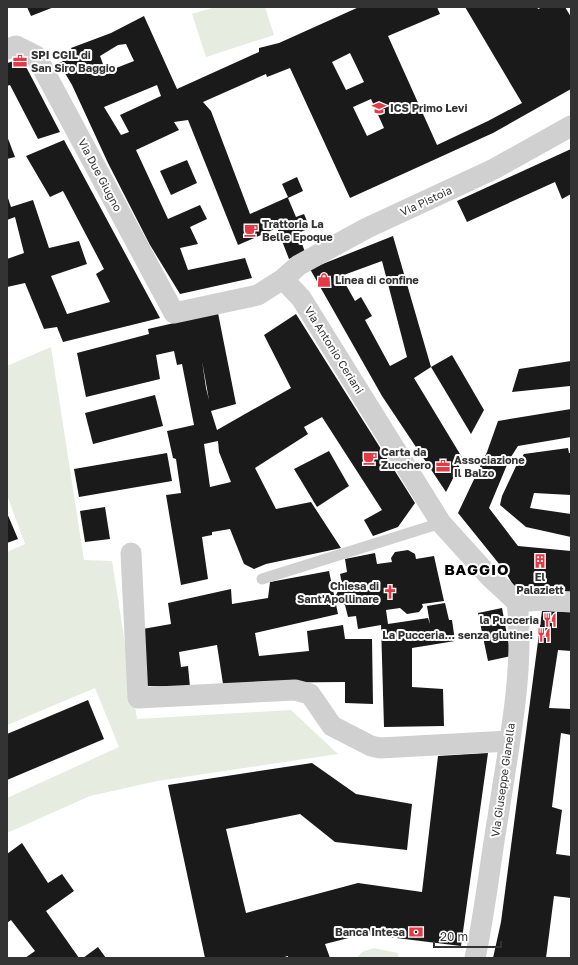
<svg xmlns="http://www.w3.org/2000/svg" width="578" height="965" font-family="'Golos Text',sans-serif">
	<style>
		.green { fill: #e6ecdf }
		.building { fill: #1a1a1a; fill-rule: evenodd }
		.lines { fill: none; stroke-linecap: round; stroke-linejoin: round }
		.lane { stroke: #d0d0d0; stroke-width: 11 }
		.street { stroke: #d0d0d0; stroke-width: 21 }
		.labels { text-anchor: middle; stroke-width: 4; stroke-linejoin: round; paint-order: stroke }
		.poi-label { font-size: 11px; font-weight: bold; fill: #333; stroke: #fff; text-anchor: start }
		.street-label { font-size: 11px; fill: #333; stroke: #fff }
		.district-label { font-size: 15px; font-weight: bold; letter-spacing: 1px; fill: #000; stroke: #fff }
	</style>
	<rect width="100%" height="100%" fill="#fff"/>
	<g class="green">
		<polygon points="215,7 265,7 274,35 206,57 192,14"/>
		<polygon points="51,347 84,560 112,561 137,719 291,710 338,754 157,781 90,796 7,833 7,798 119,747 95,688 7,725 7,552 25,544 7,495 7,366"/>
		<polygon points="374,948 398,953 398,958 357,958 362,952"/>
	</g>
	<g class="building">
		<polygon points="27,7 54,7 31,16"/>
		<path d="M359,7H437L440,14L388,36L437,145L488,121L522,103L465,7H537L538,9L543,7H565L571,17V89L493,133L350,198L290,68L267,77L266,74L203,102L211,111L250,214L288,197L282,184L297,177L303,191L288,198L296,217L304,214L310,228L298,233L305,252L289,259L277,228L238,245L188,120L174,122L179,130L136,150L168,219L200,205L207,219L190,227L198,244L180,248L188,270L245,258L252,278L180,294L150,245L108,163L72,85L59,63L74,56L71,48L111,33L144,16L177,89L259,52V48L279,43ZM126,44L134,61L106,72L100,56L118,45ZM350,53L364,82L346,90L332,62ZM157,85L161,96L120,115L129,132L121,135L104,107ZM371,99L384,128L367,136L353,107Z"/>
		<polygon points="22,59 60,132 38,139 10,85 7,86 7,63"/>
		<polygon points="7,136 15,157 7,159"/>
		<polygon points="64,140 160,318 63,342 57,327 44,329 25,283 7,287 7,259 24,253 15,217 7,220 7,195 11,207 33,200 49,248 79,241 87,264 51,276 67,314 110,302 96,274 104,269 63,191 50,197 26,156"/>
		<polygon points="571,149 571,194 562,199 555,182 467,222 457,201"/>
		<polygon points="187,160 197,183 171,195 160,171"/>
		<path d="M393,236L431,367L414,378L463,459L446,492L382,396L310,269ZM382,261L407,357L390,366L365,320L372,316L361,297L355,301L341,276Z"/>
		<path d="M218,313L236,404L211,411L217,430L291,388L264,335L296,314L415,503L398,527L373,536L364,520L382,510L322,417L304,427L308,434L255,468L276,509L311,502L341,548L266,564L254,569L244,564L230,529L212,532V535L202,537L208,579L181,585L166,495L181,493L176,459L173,458L167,431L194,425L182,364L177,365L174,351L156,355L160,379L86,397L77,353L149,334L148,329ZM202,361L209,400L206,388ZM218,441L219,452L231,482L210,487L204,444Z"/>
		<polygon points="452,355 484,410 471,434 431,367"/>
		<polygon points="571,361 571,389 570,386 512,392 519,369"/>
		<polygon points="155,395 163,426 93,444 85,413"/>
		<polygon points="571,409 571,437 518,446 509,460 489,508 518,546 571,551 571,592 515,588 504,570 458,513 487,452 498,421"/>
		<polygon points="568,448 569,453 571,453 571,495 534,493 530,508 571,514 571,537 526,527 500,505 502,496 517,464 524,454"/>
		<polygon points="329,451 349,486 317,507 294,469"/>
		<polygon points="167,453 172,481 79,497 74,469"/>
		<polygon points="105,507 110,539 85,542 80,511"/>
		<polygon points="7,513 18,539 7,543"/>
		<polygon points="408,550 415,554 416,559 434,556 444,601 422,604 423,607 419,612 407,614 400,608 386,610 388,624 428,618 430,624 427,606 445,603 449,620 452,620 455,641 412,648 412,687 443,689 444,726 384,727 381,625 358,629 356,616 348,617 345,605 338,601 336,595 342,584 340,574 347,572 345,559 375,553 377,564 392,562 391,558 395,552"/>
		<polygon points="329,571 338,614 255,633 259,656 309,651 307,631 343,625 345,639 372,639 373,704 345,703 345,682 240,683 223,684 217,645 179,652 181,667 188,666 190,687 146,686 137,630 171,624 168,603 231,589 232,604 268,598 270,582"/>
		<polygon points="502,608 511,656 488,661 478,613"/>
		<polygon points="542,611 571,612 571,651 558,650 549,708 571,709 571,735 561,733 552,807 562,810 556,854 571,856 571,898 554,896 546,958 493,958 501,922"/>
		<polygon points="88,700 104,739 7,780 7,734"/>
		<polygon points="488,753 461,946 364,934 325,944 330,958 288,958 288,956 281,958 205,958 168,785 312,763 356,794 412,804 407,850 335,842 300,814 226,829 246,913 358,883 422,892 438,756"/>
		<polygon points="22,843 48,883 62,874 74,891 46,911 79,958 25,958 35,951 11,920 7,923 7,854"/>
		<polygon points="98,947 106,958 83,958"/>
	</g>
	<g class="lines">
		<polyline class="lane" points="262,579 441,523"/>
		<g class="street">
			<polyline points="7,49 16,46 36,56 174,313 258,295 283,279 299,265 367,228 494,169 571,126"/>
			<polyline points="283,279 301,298 441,523 489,576 517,602"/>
			<polyline points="131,553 138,698 295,690 310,694 332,726 371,746 380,748 509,741"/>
			<polyline points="517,602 541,600 571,602"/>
			<path d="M475,958C485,912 490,863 498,817C508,748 525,671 517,602"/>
		</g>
	</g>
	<defs>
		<symbol id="office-bare" viewBox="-9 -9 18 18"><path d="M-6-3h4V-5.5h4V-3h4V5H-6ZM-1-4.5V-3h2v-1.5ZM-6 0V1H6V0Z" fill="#e63946" stroke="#fff" stroke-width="2.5" paint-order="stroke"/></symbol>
		<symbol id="school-bare" viewBox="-9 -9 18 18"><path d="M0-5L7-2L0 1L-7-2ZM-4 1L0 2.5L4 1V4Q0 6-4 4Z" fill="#e63946" stroke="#fff" stroke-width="2.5" paint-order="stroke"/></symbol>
		<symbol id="cafe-bare" viewBox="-9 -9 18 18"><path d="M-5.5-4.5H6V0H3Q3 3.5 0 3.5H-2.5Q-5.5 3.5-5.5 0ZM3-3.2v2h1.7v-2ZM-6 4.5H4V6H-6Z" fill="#e63946" stroke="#fff" stroke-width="2.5" paint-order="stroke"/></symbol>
		<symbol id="shop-bare" viewBox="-9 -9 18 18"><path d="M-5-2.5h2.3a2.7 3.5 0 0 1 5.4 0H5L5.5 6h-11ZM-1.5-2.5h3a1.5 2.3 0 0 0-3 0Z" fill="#e63946" stroke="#fff" stroke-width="2.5" paint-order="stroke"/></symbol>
		<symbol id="building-bare" viewBox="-9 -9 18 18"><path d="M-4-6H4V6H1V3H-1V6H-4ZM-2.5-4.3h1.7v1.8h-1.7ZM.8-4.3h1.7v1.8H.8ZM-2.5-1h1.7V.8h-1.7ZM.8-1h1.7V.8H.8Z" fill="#e63946" stroke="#fff" stroke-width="2.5" paint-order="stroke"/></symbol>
		<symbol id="church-bare" viewBox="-9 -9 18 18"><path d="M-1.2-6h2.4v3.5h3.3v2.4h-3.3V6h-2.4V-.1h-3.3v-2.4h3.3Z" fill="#e63946" stroke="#fff" stroke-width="2.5" paint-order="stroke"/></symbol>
		<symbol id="restaurant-bare" viewBox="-9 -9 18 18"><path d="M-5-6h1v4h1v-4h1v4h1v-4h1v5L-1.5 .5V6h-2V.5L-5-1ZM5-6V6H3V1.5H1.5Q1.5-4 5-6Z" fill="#e63946" stroke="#fff" stroke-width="2.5" paint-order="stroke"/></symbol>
		<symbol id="bank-bare" viewBox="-9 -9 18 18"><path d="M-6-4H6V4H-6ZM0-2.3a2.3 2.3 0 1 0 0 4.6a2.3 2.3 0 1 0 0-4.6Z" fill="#e63946" stroke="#fff" stroke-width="2.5" paint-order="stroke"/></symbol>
	</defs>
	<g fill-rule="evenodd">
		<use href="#office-bare" x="10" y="51" width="20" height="20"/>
		<use href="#school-bare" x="369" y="98" width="20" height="20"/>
		<use href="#cafe-bare" x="241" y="220" width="20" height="20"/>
		<use href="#shop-bare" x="314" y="270" width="20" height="20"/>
		<use href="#cafe-bare" x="360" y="448" width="20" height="20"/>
		<use href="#office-bare" x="433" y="456" width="20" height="20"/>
		<use href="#building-bare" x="530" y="551" width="20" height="20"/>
		<use href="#church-bare" x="380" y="582" width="20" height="20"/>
		<use href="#restaurant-bare" x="540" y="610" width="20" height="20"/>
		<use href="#restaurant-bare" x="534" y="625" width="20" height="20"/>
		<use href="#bank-bare" x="406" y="922" width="20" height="20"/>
	</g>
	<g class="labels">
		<g class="poi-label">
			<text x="31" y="59">SPI CGIL di<tspan x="31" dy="13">San Siro Baggio</tspan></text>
			<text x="390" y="112">ICS Primo Levi</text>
			<text x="262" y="228">Trattoria La<tspan x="262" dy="13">Belle Epoque</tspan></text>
			<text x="335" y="284">Linea di confine</text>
			<text x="381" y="456">Carta da<tspan x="381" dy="13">Zucchero</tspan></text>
			<text x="454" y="464">Associazione<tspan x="454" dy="13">Il Balzo</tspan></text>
			<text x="540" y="581" text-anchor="middle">El<tspan x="540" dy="13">Palaziett</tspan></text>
			<text x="379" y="590" text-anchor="end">Chiesa di<tspan x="379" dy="13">Sant'Apollinare</tspan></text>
			<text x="539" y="624" text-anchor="end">la Pucceria</text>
			<text x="533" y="639" text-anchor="end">La Pucceria... senza glutine!</text>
			<text x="405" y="936" text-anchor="end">Banca Intesa</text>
		</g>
		<g class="street-label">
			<text transform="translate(100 175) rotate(62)" y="4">Via Due Giugno</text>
			<text transform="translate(426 201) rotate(-25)" y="4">Via Pistoia</text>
			<text transform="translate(334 350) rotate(58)" y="4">Via Antonio Ceriani</text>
			<text transform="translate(503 780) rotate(-82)" y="4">Via Giuseppe Gianella</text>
		</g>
		<g class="district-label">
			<text x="477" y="575">BAGGIO</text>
		</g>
	</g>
	<rect width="578" height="965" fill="none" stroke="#333333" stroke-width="16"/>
	<path d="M434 941v6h67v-6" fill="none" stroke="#333333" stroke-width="2"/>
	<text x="440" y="941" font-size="12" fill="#333333" stroke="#ffffff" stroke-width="3" paint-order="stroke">20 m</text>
</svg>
